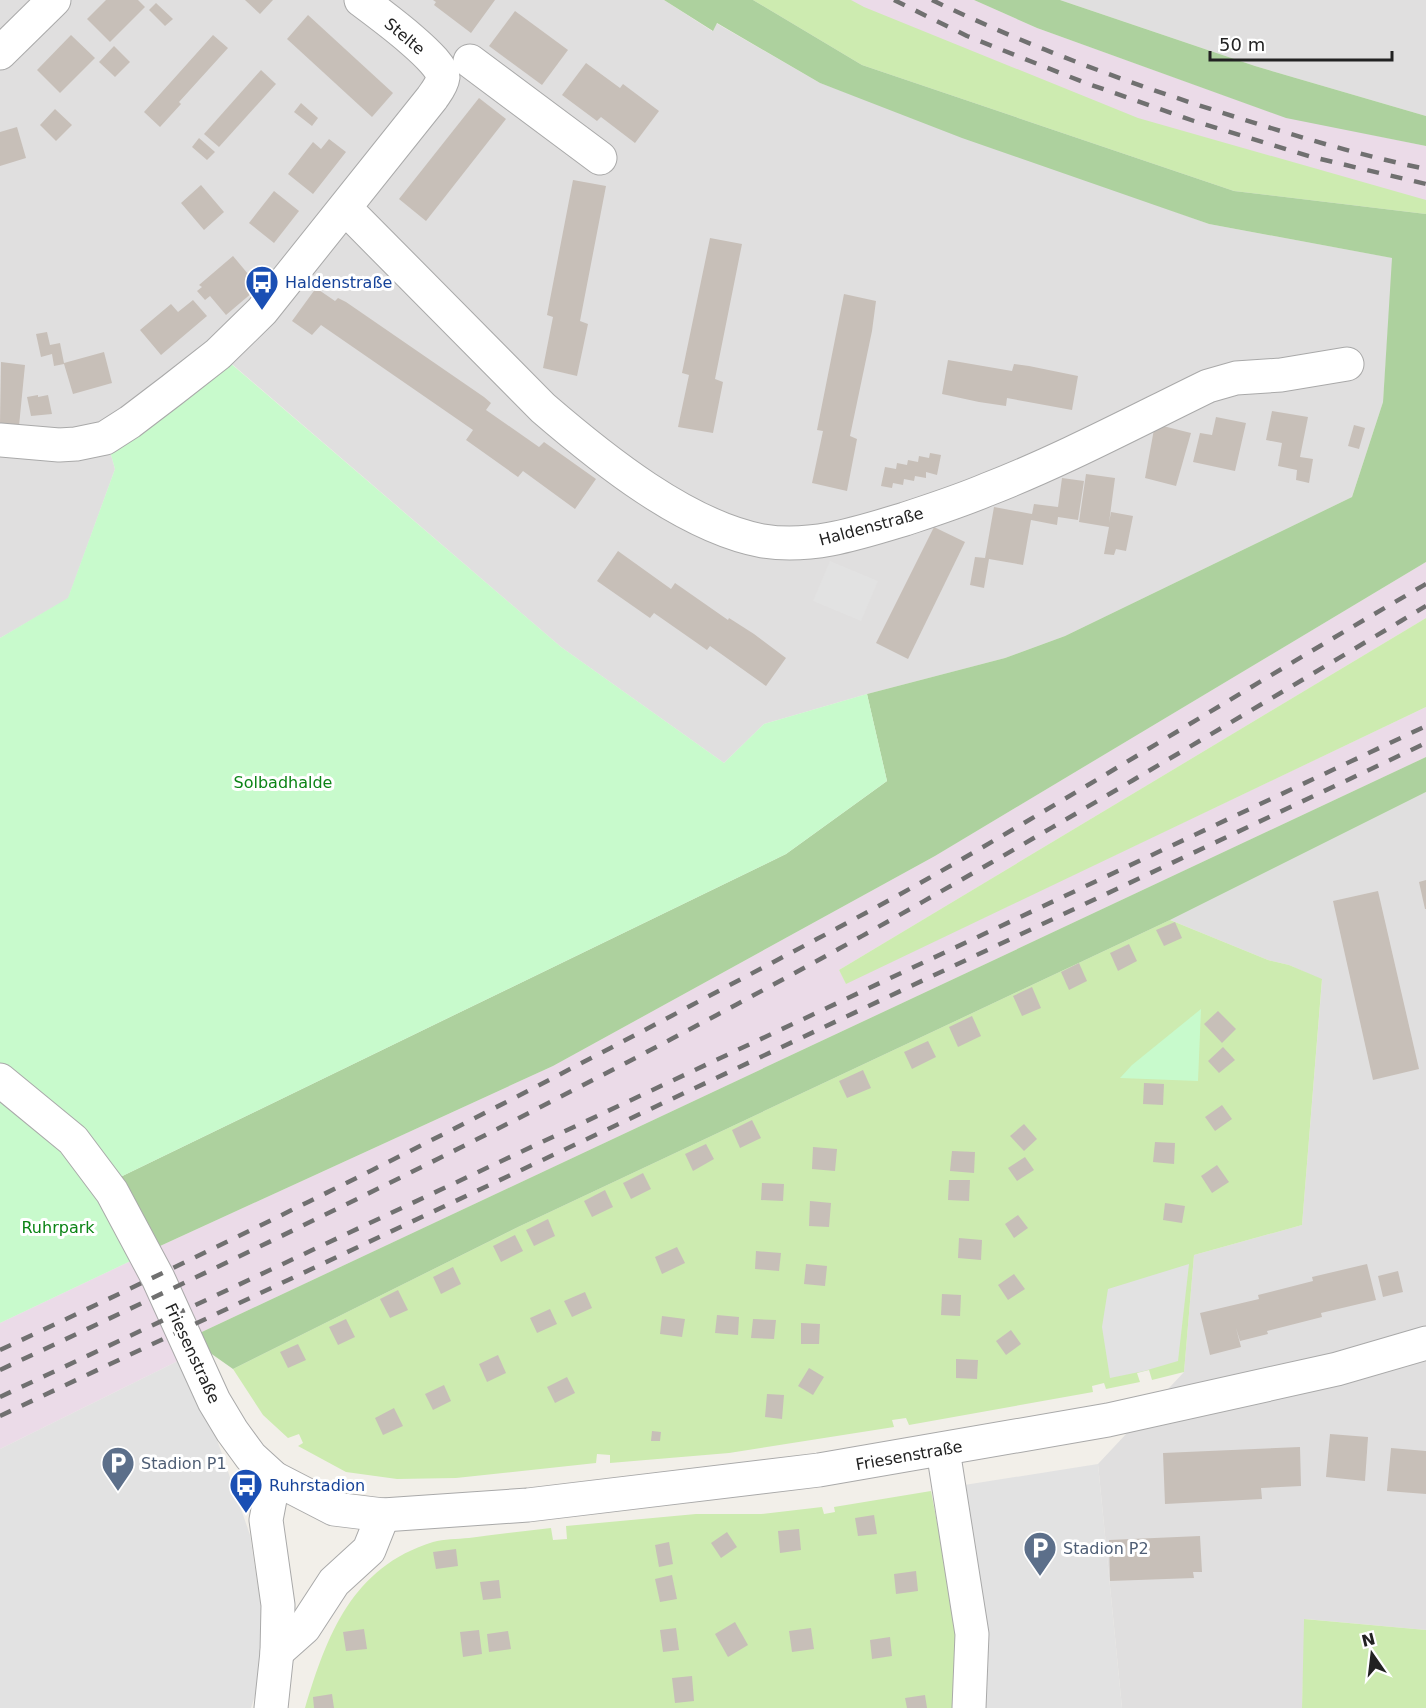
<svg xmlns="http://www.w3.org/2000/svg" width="1426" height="1708" font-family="'DejaVu Sans',sans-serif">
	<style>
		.residential { fill: #e0dfdf }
		.industrial { fill: #ebdbe8 }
		.grass { fill: #cdebb0 }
		.forest { fill: #add19e }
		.park { fill: #c8facc }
		.parking { fill: #e2e2e2 }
		.building { fill: #c7bfb8 }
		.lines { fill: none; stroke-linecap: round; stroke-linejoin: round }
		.minor-casing { stroke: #a9a9a9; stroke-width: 35 }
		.minor { stroke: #fff; stroke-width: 33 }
		.rail { stroke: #707070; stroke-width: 4.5; stroke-dasharray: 12 12; stroke-linecap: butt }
		.labels { text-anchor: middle; stroke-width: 6; stroke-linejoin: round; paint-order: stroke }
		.street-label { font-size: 16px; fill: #222; stroke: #fff }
		.transit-label { font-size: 16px; fill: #164399; stroke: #fff; text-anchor: start }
		.park-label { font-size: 16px; fill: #0c8416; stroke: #fff }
		.service-label { font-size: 16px; fill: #4e5e75; stroke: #fff; text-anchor: start }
	</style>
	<rect width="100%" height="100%" fill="#f2efe9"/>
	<g class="residential">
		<polygon points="0,0 664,0 712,31 716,23 820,83 1209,224 1393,258 1383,402 1352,497 1065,636 1005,658 867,694 764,724 724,763 561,647 218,352 106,437 115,469 68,599 0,638"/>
		<polygon points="1060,0 1426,0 1426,116 1255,66"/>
		<polygon points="1426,792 1426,1630 1305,1619 1302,1708 1122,1708 1098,1464 1184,1372 1194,1255 1302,1225 1322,980 1289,965 1268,960 1170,920"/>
	</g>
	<g class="industrial">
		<polygon points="753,0 974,0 1037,28 1282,116 1426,146 1426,214"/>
		<polygon points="1426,562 1426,618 839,970 846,983 1426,707 1426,757 189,1338 147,1252 553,1066 935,856"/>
		<polygon points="139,1257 188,1356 0,1449 0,1323"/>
	</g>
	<g class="grass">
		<polygon points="753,0 851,0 864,7 1138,118 1426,200 1426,214 1234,191 862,65"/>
		<polygon points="1426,618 1426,707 846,984 839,970"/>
		<polygon points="1170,920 1268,960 1289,965 1322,979 1302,1225 1194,1255 1184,1372 1152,1380 1149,1370 1137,1373 1140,1382 1106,1389 1104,1383 1092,1386 1093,1392 909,1425 906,1418 892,1420 894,1427 729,1453 610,1463 610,1455 597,1454 596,1463 456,1478 397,1479 346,1472 298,1446 303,1443 299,1434 288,1438 263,1415 233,1369 518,1227"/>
		<path d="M931,1491L957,1626L953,1708H305C327,1635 352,1567 433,1542C444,1539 457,1539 469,1538C497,1534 524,1531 551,1528L553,1540L567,1539L566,1526L696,1514H761L822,1507L824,1514L835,1512L834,1507Z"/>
		<polygon points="1304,1619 1426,1630 1426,1708 1302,1708"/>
	</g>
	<g class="forest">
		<polygon points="664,0 753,0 862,65 1234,191 1426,214 1426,562 935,856 553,1066 147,1252 110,1182 786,854 887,781 867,694 1005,658 1065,636 1352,497 1383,402 1392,258 1209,224 962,138 820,83 717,23 713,31"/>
		<polygon points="974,0 1060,0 1255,66 1426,116 1426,146 1286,118 1037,28"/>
		<polygon points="1426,757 1426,792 1170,920 518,1227 233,1369 189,1338"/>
	</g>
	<g class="park">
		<polygon points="222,356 561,647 724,763 764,724 867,694 887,781 786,854 110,1182 0,1076 0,638 68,598 115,469 106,437"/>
		<polygon points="1201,1009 1198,1081 1120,1078 1132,1065"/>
		<polygon points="0,1089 48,1124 139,1257 0,1323"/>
	</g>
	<g class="parking">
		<polygon points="830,561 878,581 861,621 813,601"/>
		<polygon points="1189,1264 1178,1361 1144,1371 1110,1378 1102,1327 1108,1289"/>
		<polygon points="188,1356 250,1535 265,1634 263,1671 251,1708 0,1708 0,1449"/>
		<polygon points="1098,1464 1122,1708 978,1708 958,1486"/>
	</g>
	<g class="building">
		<polygon points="106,0 138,0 145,7 110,42 87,19"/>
		<polygon points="245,0 273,0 260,14"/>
		<polygon points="433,0 495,0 471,33 434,5 436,2"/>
		<polygon points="156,3 173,19 165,26 149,10"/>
		<polygon points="515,11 568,50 542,85 489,46"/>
		<polygon points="308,15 393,93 372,117 287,39"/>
		<polygon points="71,35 95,58 60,93 37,70"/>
		<polygon points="213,35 228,48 179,102 181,104 160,127 144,112"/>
		<polygon points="114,46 130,62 115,77 99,62"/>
		<polygon points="586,63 620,88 623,84 659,111 635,143 601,117 597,121 562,95"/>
		<polygon points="261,70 276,84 219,147 204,134"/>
		<polygon points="479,98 506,119 426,221 399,199"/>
		<polygon points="301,103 318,118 312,126 294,112"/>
		<polygon points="55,109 72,125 56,141 40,125"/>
		<polygon points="17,127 26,158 0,166 0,132"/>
		<polygon points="199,138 215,152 207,160 192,147"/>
		<polygon points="329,139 346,152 313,194 288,174 313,142 321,149"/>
		<polygon points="573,180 606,186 580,321 588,324 577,376 543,368 553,317 547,315"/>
		<polygon points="201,185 224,212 204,230 181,203"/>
		<polygon points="274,191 299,211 274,243 249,223"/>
		<polygon points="710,238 742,244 715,379 723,382 713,433 678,427 689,375 682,373"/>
		<polygon points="233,256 259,287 226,315 210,296 205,300 197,291 202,287 199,285"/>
		<polygon points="316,288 335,301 338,298 346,302 484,397 491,403 486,410 539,447 544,442 596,479 575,509 523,471 518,477 466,440 473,430 321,325 312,335 292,321"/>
		<polygon points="844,294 876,301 872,331 850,436 857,439 847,491 812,483 823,431 817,430"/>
		<polygon points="193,300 207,316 161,355 140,330 171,304 178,312"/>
		<polygon points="47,332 50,345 60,343 64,363 104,352 112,383 73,394 64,364 54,366 52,354 41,357 36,334"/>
		<polygon points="948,360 1012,371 1014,364 1029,366 1078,376 1072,410 1007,398 1006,406 979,402 942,394"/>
		<polygon points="1,362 25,365 19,426 0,424"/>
		<polygon points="38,395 38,397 48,395 52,414 31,416 27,397"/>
		<polygon points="1272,411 1308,417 1300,457 1313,459 1309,483 1296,480 1297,470 1278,466 1282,443 1266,440"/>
		<polygon points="1216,417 1246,423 1235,471 1193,462 1200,433 1212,435"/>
		<polygon points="1155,424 1191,433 1176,486 1145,478"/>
		<polygon points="1354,425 1365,428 1359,449 1348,446"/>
		<polygon points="930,453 941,455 937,475 926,472 926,478 915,476 914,481 904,479 903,485 893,483 892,488 881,486 885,467 896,469 897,463 907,465 908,460 918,462 919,456 929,458"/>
		<polygon points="1086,474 1115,478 1109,523 1111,512 1133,516 1126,551 1116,549 1114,555 1104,554 1109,527 1079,522"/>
		<polygon points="1062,478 1084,481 1078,520 1058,517 1057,525 1031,520 1023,565 989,559 984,588 970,585 975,557 985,558 994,507 1032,514 1034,504 1058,507"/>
		<polygon points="934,527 965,542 908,659 876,643"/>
		<polygon points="618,551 671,589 675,583 728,620 729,618 754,634 786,658 766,686 710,646 707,650 654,613 650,618 597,581"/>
		<polygon points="1426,880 1426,909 1425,909 1419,882"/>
		<polygon points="1378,891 1419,1069 1373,1080 1333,901"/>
		<polygon points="1175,922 1182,938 1164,946 1156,930"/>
		<polygon points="1129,944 1137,961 1118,971 1110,953"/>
		<polygon points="1079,963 1087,981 1069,990 1061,972"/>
		<polygon points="1032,987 1041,1008 1022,1016 1013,996"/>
		<polygon points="1218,1011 1236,1029 1222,1043 1204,1024"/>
		<polygon points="972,1016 981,1036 958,1047 949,1027"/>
		<polygon points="928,1041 936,1057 912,1069 904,1052"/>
		<polygon points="1223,1047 1235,1060 1219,1073 1208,1061"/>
		<polygon points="863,1070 871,1088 847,1098 839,1081"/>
		<polygon points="1144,1083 1164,1084 1163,1105 1143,1104"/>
		<polygon points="1222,1105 1232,1119 1215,1131 1205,1117"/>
		<polygon points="752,1120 761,1138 740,1148 732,1130"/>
		<polygon points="1024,1124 1037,1139 1024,1151 1010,1136"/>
		<polygon points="1155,1142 1175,1143 1174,1164 1153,1162"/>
		<polygon points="706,1144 714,1159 693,1171 685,1154"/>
		<polygon points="813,1147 837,1149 835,1171 812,1169"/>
		<polygon points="952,1151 975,1152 974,1173 950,1171"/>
		<polygon points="1025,1157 1034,1170 1017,1181 1008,1168"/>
		<polygon points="1217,1165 1229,1182 1212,1193 1201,1176"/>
		<polygon points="643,1173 651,1189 631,1199 623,1183"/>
		<polygon points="949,1180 970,1180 969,1201 948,1200"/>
		<polygon points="762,1183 784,1184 783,1201 761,1200"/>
		<polygon points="605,1190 613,1207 592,1217 584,1201"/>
		<polygon points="810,1201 831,1203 829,1227 809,1226"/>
		<polygon points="1165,1203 1185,1206 1182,1223 1163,1220"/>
		<polygon points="1018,1215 1028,1228 1014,1238 1005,1224"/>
		<polygon points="548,1219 555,1236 534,1246 526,1230"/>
		<polygon points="515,1235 523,1251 501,1262 493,1246"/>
		<polygon points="959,1238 982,1240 981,1260 958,1258"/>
		<polygon points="677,1247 685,1263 662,1274 655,1257"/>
		<polygon points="756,1251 781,1253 779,1271 755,1269"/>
		<polygon points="806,1264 827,1266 825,1286 804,1284"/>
		<polygon points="1367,1264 1376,1300 1321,1313 1322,1317 1267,1331 1268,1334 1240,1341 1236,1328 1241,1347 1210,1355 1200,1313 1259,1299 1258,1295 1313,1281 1312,1277"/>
		<polygon points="453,1267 461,1284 441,1294 433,1277"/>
		<polygon points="1398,1271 1403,1292 1383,1297 1378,1276"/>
		<polygon points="1014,1274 1025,1289 1008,1300 998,1285"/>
		<polygon points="398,1290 408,1310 390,1318 380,1299"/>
		<polygon points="585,1292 592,1308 572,1317 564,1301"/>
		<polygon points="942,1294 961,1295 960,1316 941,1315"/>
		<polygon points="550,1309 557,1324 537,1333 530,1318"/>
		<polygon points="717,1315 739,1317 738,1335 715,1333"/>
		<polygon points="662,1316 685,1319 682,1337 660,1334"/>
		<polygon points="346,1319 355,1337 338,1345 329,1327"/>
		<polygon points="753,1319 776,1320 774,1339 751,1338"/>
		<polygon points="801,1323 820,1324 819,1344 801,1344"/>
		<polygon points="1011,1330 1021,1344 1006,1355 996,1341"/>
		<polygon points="298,1344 306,1360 288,1368 280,1352"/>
		<polygon points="498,1355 506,1373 487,1382 479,1364"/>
		<polygon points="956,1359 978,1360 977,1379 956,1378"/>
		<polygon points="809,1368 824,1377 813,1395 798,1386"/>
		<polygon points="567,1377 575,1393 555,1403 547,1387"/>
		<polygon points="444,1385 451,1401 433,1410 425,1394"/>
		<polygon points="767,1394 784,1395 782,1419 765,1417"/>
		<polygon points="394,1408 403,1426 383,1435 375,1418"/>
		<polygon points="652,1431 661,1432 660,1441 651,1441"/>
		<polygon points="1330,1434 1368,1437 1365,1481 1326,1477"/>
		<polygon points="1300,1447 1301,1486 1261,1488 1262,1499 1165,1504 1163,1453"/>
		<polygon points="1391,1448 1426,1451 1426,1494 1387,1491"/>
		<polygon points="874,1515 877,1534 858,1536 855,1518"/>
		<polygon points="799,1529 801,1550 780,1553 778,1531"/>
		<polygon points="727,1532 737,1547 721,1558 711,1543"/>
		<polygon points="1200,1536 1202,1572 1193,1572 1194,1578 1110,1581 1109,1540"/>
		<polygon points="669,1542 673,1564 659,1567 655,1545"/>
		<polygon points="456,1549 458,1566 436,1569 433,1552"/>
		<polygon points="916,1571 918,1591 896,1594 894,1574"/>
		<polygon points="672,1575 677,1599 660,1602 655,1579"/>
		<polygon points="499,1580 501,1598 483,1600 480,1582"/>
		<polygon points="735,1622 748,1645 728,1657 715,1634"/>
		<polygon points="676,1628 679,1650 663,1652 660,1630"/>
		<polygon points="811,1628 814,1649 792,1652 789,1631"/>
		<polygon points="364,1629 367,1649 346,1651 343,1632"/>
		<polygon points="479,1630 482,1654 463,1657 460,1632"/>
		<polygon points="508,1631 511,1649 489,1652 487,1634"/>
		<polygon points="890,1637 892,1656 872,1659 870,1640"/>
		<polygon points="692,1676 694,1701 675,1703 672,1678"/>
		<polygon points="332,1694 334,1708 314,1708 313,1697"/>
		<polygon points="925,1695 927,1708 907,1708 905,1698"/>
	</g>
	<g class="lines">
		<defs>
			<g id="minor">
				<polyline points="0,53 54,0"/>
				<polyline points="470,61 600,158"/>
				<path d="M345,208L543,408C601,458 686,527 763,541C811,549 859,533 905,519C932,510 960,501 986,490C1061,461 1136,421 1208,386L1236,378L1281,375L1347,364"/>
				<path d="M0,440L59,445L76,444L105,438L130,422L172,390L218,354L262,311L432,98C436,92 442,85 443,77C443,60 377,12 361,0"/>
				<polyline points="0,1080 73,1140 112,1192 158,1278 214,1401 232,1431 251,1457 274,1478 334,1509 383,1515 528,1505 819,1470 1108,1420 1337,1369 1426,1343"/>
				<polyline points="943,1450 972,1634 969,1708"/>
				<polyline points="277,1652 304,1628 334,1582 369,1550 383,1515"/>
				<polyline points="271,1708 277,1652 278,1605 266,1520 274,1478"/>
			</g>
		</defs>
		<use href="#minor" class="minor-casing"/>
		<use href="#minor" class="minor"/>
		<g class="rail">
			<polyline points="894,0 967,36 1083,82 1194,121 1312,157 1426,184"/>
			<path d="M932,0C1032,48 1136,86 1242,119C1302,138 1364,156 1426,169"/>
			<path d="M0,1350C234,1241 464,1126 692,1005C771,963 851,922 929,878C1096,783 1259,680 1426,584"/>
			<path d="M0,1370C295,1232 587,1089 871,931C1058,826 1242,716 1426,606"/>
			<polyline points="0,1397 1426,726"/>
			<polyline points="0,1416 1426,743"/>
		</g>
	</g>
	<defs>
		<symbol id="bus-pin" viewBox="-11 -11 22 30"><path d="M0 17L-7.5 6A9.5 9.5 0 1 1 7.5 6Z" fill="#1a4fb4" stroke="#fff"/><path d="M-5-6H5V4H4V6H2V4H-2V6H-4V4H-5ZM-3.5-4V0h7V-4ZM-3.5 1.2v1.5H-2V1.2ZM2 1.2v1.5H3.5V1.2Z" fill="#fff"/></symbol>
		<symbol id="parking-pin" viewBox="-11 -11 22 30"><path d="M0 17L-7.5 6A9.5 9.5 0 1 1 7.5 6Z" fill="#5c6f8a" stroke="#fff"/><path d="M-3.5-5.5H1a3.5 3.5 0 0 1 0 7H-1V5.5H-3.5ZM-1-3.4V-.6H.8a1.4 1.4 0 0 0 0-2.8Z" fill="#fff"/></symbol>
	</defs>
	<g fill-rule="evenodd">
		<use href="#bus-pin" x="243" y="263" width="38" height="52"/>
		<use href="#parking-pin" x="99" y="1444" width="38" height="52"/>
		<use href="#bus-pin" x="227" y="1466" width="38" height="52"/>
		<use href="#parking-pin" x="1021" y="1529" width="38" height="52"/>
	</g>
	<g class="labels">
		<g class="street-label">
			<text transform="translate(405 36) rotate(40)" y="6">Stelte</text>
			<text transform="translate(871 526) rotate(-15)" y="6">Haldenstraße</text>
			<text transform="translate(193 1353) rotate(65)" y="6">Friesenstraße</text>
			<text transform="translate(909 1455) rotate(-10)" y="6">Friesenstraße</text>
		</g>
		<g class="transit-label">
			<text x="285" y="288">Haldenstraße</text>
			<text x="269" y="1491">Ruhrstadion</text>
		</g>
		<g class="park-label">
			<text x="283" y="788">Solbadhalde</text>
			<text x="58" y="1233">Ruhrpark</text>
		</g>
		<g class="service-label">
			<text x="141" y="1469">Stadion P1</text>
			<text x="1063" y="1554">Stadion P2</text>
		</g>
	</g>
	<g transform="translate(1372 1654) rotate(346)" stroke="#ffffff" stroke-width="4.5" paint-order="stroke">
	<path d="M0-4.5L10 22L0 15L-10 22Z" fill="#222222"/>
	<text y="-9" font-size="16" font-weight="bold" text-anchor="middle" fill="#222222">N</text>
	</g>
	<path d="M1210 51v9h182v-9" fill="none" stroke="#222222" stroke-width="3"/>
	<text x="1219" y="51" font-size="18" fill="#222222" stroke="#ffffff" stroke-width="4.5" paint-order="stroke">50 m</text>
</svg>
